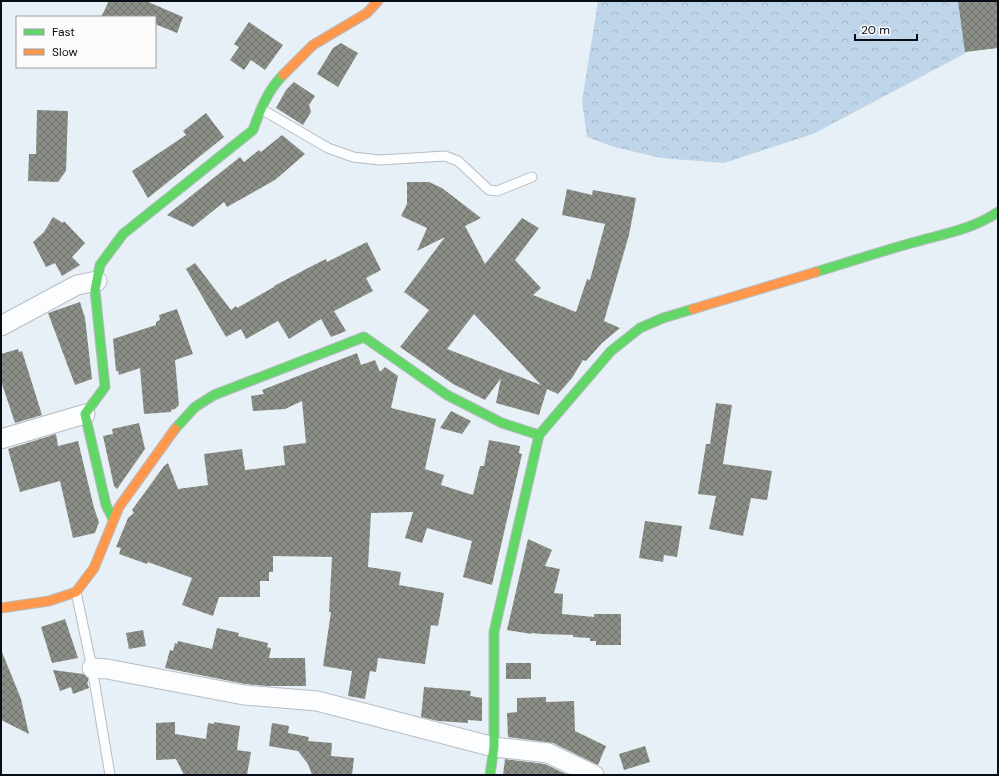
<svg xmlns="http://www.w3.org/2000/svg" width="999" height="776" font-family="'DM Sans',sans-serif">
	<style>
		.forest { fill: url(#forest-crowns) }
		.building { fill: url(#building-cross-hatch); fill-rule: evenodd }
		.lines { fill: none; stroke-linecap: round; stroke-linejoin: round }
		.lane-casing { stroke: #b6bdc4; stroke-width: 11 }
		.street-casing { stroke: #b6bdc4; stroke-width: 21 }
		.fast-casing { stroke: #b6bdc4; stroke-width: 11 }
		.slow-casing { stroke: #b6bdc4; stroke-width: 11 }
		.lane { stroke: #fcfdfe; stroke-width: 9 }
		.street { stroke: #fcfdfe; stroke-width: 19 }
		.fast { stroke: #63d668; stroke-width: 9 }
		.slow { stroke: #ff974d; stroke-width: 9 }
	</style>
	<defs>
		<pattern id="forest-crowns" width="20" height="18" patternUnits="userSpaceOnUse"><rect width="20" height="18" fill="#bed5ea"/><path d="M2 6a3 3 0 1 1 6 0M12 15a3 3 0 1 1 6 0" fill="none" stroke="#a2b6c8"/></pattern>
		<pattern id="building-cross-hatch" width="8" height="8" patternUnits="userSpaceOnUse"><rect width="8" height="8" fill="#8b8e86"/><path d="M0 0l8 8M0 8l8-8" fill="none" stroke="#70726c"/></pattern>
	</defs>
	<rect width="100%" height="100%" fill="#e8f0f7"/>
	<polygon class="forest" points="598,1 998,1 998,36 813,134 724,163 661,158 614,147 587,137 582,101"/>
	<g class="building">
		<polygon points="109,1 146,1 183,17 177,33 155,24 155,17 101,17"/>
		<polygon points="958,1 998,1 998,48 965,52"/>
		<polygon points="249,22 283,45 265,70 251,60 244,70 230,60 239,47 234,44"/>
		<polygon points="341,43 358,53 338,87 317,74 333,48"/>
		<polygon points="294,82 315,96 309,105 311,112 303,125 276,108 286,90"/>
		<polygon points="37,110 68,111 66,171 58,182 28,181 29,154 36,154"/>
		<polygon points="206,113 224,137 148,198 132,171 186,135 183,131"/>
		<polygon points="282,135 305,154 275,180 227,207 224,202 193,227 167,215 240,157 244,162 259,150 261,152"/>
		<path d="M407,182H429L442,188L481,218L465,226L485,264L522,218L539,228L515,260L541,288L533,295L576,312L587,279L590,280L605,224L562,215L567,189L592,195L593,190L636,198L629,235L604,321L620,328L602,343L586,361L583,360L572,378L558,394L547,389L539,415L496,403L501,378L485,400L453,384L400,347L429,310L404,292L445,237L417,251L427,228L401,216L407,204ZM474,314L510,352L541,385L447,349Z"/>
		<polygon points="53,217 63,223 64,221 85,243 72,257 80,265 62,276 55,263 46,267 33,242 44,232"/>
		<polygon points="367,242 381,270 366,278 373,291 334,311 346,331 331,337 321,319 289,339 278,321 246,339 241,329 226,337 186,269 195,263 231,310 236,306 237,308 274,287 274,286 310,267 326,259 327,262"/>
		<polygon points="80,302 85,318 92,379 75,385 48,313"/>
		<polygon points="177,309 193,354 175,360 179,405 175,409 171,410 171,412 144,414 140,368 119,375 118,371 116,371 113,339 156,325 156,322 160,320 159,315"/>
		<polygon points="18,349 19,352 22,351 42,415 15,423 1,381 1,354"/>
		<polygon points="357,353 361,365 375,360 380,372 385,367 398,376 391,408 436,419 425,469 444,475 441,485 473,495 480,466 484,466 489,440 520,446 519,453 522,454 492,585 463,577 472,541 427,528 422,543 405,538 413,512 371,513 368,567 401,572 399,585 444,593 438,626 431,625 425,664 378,658 376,672 370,671 365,699 348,696 352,671 323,666 331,612 329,612 332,557 273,556 273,572 269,572 269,581 260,581 260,597 219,597 213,616 182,605 192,578 148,562 147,564 119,554 121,548 116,547 128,518 134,513 132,510 164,466 168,463 178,489 208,485 204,454 242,449 245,470 285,465 283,446 306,443 302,401 285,409 253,411 251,396 264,394 262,390"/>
		<polygon points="716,403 732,405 723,464 772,471 767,500 751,498 743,536 709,529 716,496 698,494 706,444 710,444"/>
		<polygon points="451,411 471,421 462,434 440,428"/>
		<polygon points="139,423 145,449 117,489 114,486 103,436 113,434 112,429"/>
		<polygon points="56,434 58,446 78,441 94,508 99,522 95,533 73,538 60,481 20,492 8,449"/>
		<polygon points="645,521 682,526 677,557 664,555 663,562 639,558"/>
		<polygon points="528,539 552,550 545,566 560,569 554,593 563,594 562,614 594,617 594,614 621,614 621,645 596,645 596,641 590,641 590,638 573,637 573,635 541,634 532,633 532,634 507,630"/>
		<polygon points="65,619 78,658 52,663 41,627"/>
		<polygon points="217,628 239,633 238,636 268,643 267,647 271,648 269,658 305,658 306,686 267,686 245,684 165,668 170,650 173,651 175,643 177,644 178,641 212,649"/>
		<polygon points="143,630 146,646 129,649 126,633"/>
		<polygon points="1,652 2,652 21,699 29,734 1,720"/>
		<rect x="506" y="663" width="25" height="16"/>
		<polygon points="53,670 83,674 88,678 88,682 87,682 89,688 73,694 71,687 60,691"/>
		<polygon points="424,687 471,691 470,696 482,698 482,721 468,720 468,723 438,721 421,717"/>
		<polygon points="546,697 546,702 574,701 575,731 606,746 598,765 553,743 508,737 507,713 517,712 517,698"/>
		<polygon points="175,722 175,734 206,739 208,723 214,724 214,722 240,726 237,750 251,752 247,775 184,775 176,759 156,760 156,723"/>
		<polygon points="272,723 289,726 288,733 309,737 308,741 332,743 331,756 354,758 352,775 312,775 308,764 298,751 269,746"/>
		<polygon points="645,746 650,762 624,770 619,754"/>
		<polygon points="505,759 545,764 568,775 503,775"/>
	</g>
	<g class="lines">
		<defs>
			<g id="lane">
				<polyline points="261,109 328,148 353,157 380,160 445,156 458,161 489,190 497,191 532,177"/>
				<polyline points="76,592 92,668 110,775"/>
			</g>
			<g id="street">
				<polyline points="1,326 77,285 97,281"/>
				<polyline points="1,439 85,414"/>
				<polyline points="92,668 107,669 244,695 317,701 494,747 548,753 594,775"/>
			</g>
			<g id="fast">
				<path d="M816,272C849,262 882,251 915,242C944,234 973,229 998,212"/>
				<polyline points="175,429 195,407 214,395 364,337 447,395 502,423 539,435"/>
				<path d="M113,519L106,505L85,414L105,387L95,290L100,265L123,234L253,130C260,110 268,90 283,75"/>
				<polyline points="490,775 494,747 494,632 539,435 611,351 640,328 663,318 693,309"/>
			</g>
			<g id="slow">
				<polyline points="283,75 313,45 367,13 378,1"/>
				<polyline points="693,309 816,272"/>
				<polyline points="1,608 49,601 76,592 94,568 119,507 175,429"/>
			</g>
		</defs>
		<use href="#lane" class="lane-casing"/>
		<use href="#street" class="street-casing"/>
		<use href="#fast" class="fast-casing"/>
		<use href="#slow" class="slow-casing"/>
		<use href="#lane" class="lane"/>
		<use href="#street" class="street"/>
		<use href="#fast" class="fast"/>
		<use href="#slow" class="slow"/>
	</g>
	<rect width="999" height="776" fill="none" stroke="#060d14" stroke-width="4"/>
	<rect x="16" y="16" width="140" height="52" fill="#fbfbfb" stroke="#999c9f"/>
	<rect x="24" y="29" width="20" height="6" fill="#63d668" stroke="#999c9f"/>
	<text x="52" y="36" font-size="12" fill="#060d14">Fast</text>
	<rect x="24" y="49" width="20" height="6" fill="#ff974d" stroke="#999c9f"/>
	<text x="52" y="56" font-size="12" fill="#060d14">Slow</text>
	<path d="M855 34v6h62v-6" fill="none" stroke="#060d14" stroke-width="2"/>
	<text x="861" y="34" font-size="12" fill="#060d14" stroke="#fbfbfb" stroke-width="3" paint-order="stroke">20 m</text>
</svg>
